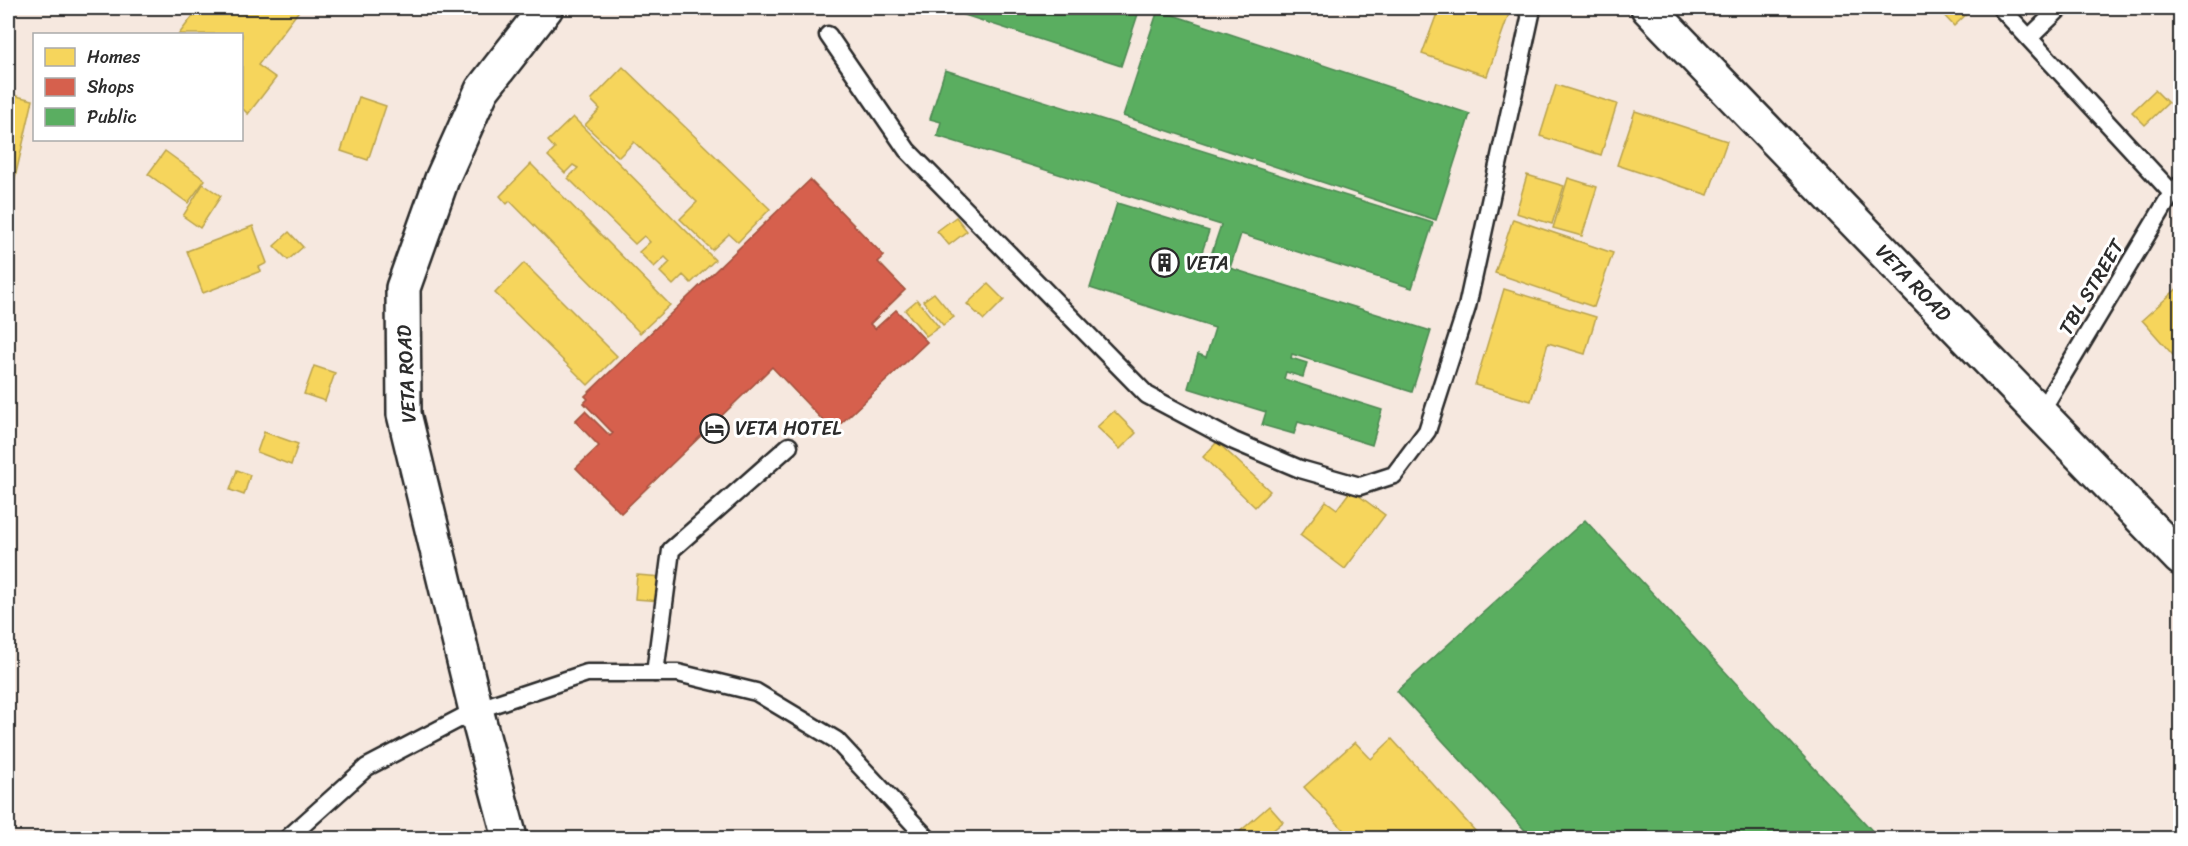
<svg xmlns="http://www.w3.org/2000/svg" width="2188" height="846" font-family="Sriracha,sans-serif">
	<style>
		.homes { fill: #f6d55c; stroke: #b9a24d; stroke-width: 1.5; fill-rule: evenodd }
		.shops { fill: #d6604d; stroke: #a35043; stroke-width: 1.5 }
		.public { fill: #5aae61; stroke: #4c8751; stroke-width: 1.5 }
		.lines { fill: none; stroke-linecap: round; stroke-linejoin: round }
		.lane-casing { stroke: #2b2b2b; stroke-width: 21 }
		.street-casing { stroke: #2b2b2b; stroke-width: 38 }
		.lane { stroke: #fff; stroke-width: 16 }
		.street { stroke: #fff; stroke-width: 33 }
		.labels { text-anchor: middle; stroke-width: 6; stroke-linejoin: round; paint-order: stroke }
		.poi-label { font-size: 20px; fill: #2b2b2b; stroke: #fff; text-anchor: start }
		.street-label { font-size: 20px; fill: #2b2b2b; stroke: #fff }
	</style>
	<rect width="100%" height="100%" fill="#f6e8df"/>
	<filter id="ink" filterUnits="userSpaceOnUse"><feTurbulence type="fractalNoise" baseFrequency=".0167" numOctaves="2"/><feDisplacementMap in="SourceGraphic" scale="12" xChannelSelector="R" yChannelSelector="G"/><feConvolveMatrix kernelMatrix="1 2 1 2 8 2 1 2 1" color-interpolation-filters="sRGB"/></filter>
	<g filter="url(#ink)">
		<g class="homes">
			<polygon points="199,8 301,8 258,65 276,78 248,114 242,108 242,34 179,34"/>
			<polygon points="1439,8 1511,8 1487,76 1422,54"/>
			<polygon points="1937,8 1969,8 1971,10 1954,26"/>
			<polygon points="623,67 770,209 738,242 729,234 712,250 680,219 697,202 634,142 619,157 585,125 600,109 591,100"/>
			<polygon points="1556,85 1617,104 1601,155 1540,136"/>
			<polygon points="2155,90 2168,103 2145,125 2132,112"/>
			<polygon points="8,94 33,100 14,182 8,180"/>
			<polygon points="359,97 386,106 368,160 341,151"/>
			<polygon points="1635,111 1727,141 1708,195 1617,165"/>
			<polygon points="573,117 715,260 691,283 683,275 673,285 660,272 670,262 665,257 654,267 639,252 650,242 644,236 635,244 568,178 578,168 573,165 565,173 548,156 555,149 548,141"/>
			<polygon points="165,151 205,180 188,203 148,174"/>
			<polygon points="531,164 670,305 640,333 510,201 507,204 500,196"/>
			<polygon points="1527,175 1564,186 1552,224 1516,213"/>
			<polygon points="1568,178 1597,187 1582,236 1553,228"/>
			<path d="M810,180L884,256L878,262L905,290L870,324L875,329L896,310L927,342L833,431L772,367L621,513L576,468L599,446L575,421L585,411L610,436L613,433L584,403L588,399L585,396ZM759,257L777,275L729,321L712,303ZM704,310L721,328L719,330L702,312ZM826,312L849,335L844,340L828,324L821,330L814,323ZM691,324L708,341L621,425L604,407ZM871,344L880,352L869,362L861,354Z"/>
			<polygon points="203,184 221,196 200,228 183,216"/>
			<polygon points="956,217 967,231 949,245 937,231"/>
			<polygon points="1513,219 1613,253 1594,307 1495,273"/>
			<polygon points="253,226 267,263 259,267 261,271 203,293 187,251"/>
			<polygon points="289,232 303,247 288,260 274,246"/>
			<polygon points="524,263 617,356 588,385 495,293"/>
			<polygon points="988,284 1004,300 984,320 967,304"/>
			<polygon points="2180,286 2180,363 2142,320"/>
			<polygon points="1504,289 1596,317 1585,354 1548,343 1531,401 1475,385"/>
			<polygon points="934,293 954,317 943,325 923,301"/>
			<polygon points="917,300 939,327 926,336 905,310"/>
			<polygon points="314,366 335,373 325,401 304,394"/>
			<polygon points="1114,411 1136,433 1120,449 1097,427"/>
			<polygon points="264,432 298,444 291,465 257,452"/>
			<polygon points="1217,442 1270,491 1255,507 1203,457"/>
			<polygon points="237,470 250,475 244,495 230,490"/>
			<polygon points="1351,490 1385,515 1345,569 1300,535 1326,501 1337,509"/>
			<polygon points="637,575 662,577 661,601 635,599"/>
			<polygon points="1392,739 1476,832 1469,838 1351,838 1304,787 1355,742 1371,759"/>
			<polygon points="1269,806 1283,822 1264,838 1241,838 1237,834"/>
		</g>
		<polygon class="shops" points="810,180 884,256 878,262 905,290 870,324 875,329 896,310 927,342 833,431 772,367 621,513 576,468 599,446 575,421 585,411 610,436 613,433 584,403 588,399 585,396"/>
		<g class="public">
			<polygon points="943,8 1140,8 1121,66"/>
			<polygon points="1267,8 1287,8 1285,13"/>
			<polygon points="1158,10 1470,114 1436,220 1123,116"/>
			<polygon points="945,70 1433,223 1412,288 1241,234 1230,268 1431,331 1412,392 1292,354 1291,358 1307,363 1303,377 1286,372 1284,379 1382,410 1372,445 1298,422 1294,434 1262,425 1266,412 1188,388 1198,354 1206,357 1215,328 1090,288 1117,203 1209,231 1201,255 1210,258 1221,225 937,136 941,122 930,119"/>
			<polygon points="1585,520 1879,838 1532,838 1397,691"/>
		</g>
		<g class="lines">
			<defs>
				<g id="lane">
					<polyline points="2001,8 2172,193"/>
					<polyline points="828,35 907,150 1147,395 1234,441 1300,469 1360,486 1394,475 1427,431 1467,307 1531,14 1525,8"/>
					<polyline points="2029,38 2060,8"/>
					<polyline points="2040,413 2172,193 2180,185"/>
					<polyline points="655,673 671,550 789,446"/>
					<polyline points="288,838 367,767 476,710 587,673 678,673 756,692 836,740 927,838"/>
				</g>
				<g id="street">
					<path id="s1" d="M1648,8L2180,558"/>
					<polyline points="510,838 476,710 404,414 403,288 442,179 482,90 546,8"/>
				</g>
			</defs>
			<use href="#lane" class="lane-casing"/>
			<use href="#street" class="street-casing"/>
			<use href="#lane" class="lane"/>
			<use href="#street" class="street"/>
		</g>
	</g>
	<defs>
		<symbol id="building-ring" viewBox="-11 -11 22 22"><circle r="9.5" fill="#fff" stroke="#2b2b2b" stroke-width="1.5"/><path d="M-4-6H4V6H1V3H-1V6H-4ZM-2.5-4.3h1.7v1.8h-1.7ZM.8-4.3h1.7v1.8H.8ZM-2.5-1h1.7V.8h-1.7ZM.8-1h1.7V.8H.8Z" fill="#2b2b2b"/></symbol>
		<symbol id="hotel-ring" viewBox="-11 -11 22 22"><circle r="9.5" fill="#fff" stroke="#2b2b2b" stroke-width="1.5"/><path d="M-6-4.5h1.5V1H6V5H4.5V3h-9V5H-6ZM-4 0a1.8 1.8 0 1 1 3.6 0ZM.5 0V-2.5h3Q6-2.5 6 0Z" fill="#2b2b2b"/></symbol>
	</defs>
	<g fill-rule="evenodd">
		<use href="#building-ring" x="1148" y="246" width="33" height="33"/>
		<use href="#hotel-ring" x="698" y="412" width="33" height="33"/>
	</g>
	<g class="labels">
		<g class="poi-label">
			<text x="1186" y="270">VETA</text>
			<text x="735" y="435">VETA HOTEL</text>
		</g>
		<g class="street-label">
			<text dy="7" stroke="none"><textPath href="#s1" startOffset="382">VETA ROAD</textPath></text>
			<text transform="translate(2091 287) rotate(-59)" y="7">TBL STREET</text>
			<text transform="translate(406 374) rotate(-93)" y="7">VETA ROAD</text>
		</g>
	</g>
	<rect width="2188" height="846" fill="none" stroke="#fff" stroke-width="30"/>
	<rect x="15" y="15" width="2158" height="816" fill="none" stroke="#2b2b2b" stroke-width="2" filter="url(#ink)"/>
	<rect x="33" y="33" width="210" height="108" fill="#ffffff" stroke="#aaaaaa" stroke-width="1.5"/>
	<rect x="45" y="48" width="30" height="18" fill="#f6d55c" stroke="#aaaaaa" stroke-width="1.5"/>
	<text x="87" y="63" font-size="18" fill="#2b2b2b">Homes</text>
	<rect x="45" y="78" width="30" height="18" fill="#d6604d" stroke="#aaaaaa" stroke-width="1.5"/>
	<text x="87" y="93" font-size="18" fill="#2b2b2b">Shops</text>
	<rect x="45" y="108" width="30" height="18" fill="#5aae61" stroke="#aaaaaa" stroke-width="1.5"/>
	<text x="87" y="123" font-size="18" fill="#2b2b2b">Public</text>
</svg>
